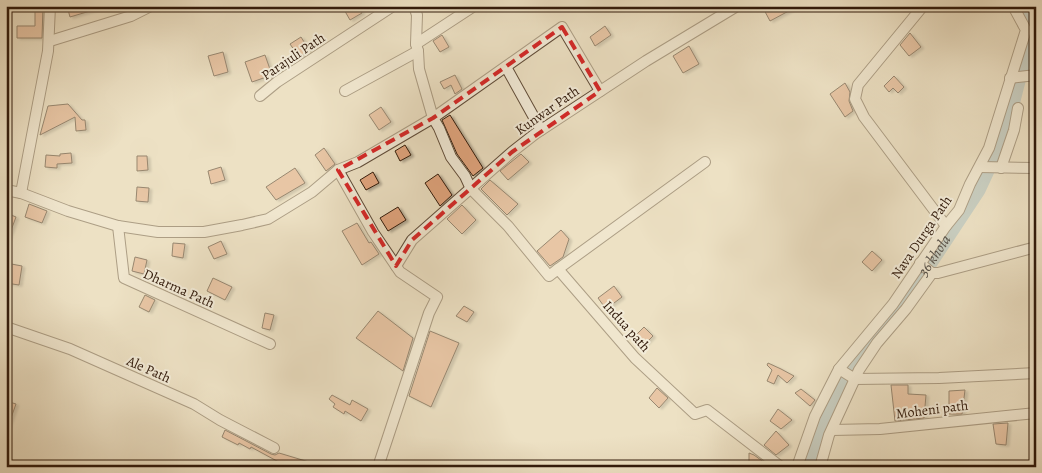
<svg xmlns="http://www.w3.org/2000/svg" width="1042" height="473" font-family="Alegreya,serif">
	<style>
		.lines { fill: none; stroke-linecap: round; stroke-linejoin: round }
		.river { stroke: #a0bac0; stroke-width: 16 }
		.building { fill: #e2a57e; stroke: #311a0b; filter: url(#shadow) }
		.minor-casing { stroke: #604c39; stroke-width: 12 }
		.minor { stroke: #f3ecd9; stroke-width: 10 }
		.marked { fill: none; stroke: #d62828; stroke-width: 4; stroke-dasharray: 10 6; stroke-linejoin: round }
		.labels { text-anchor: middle; stroke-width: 4; stroke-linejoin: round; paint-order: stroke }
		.street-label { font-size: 14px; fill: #311a0b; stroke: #f3ecd9 }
		.water-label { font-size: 15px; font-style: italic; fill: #58524a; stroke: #f3ecd9 }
	</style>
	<defs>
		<filter id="shadow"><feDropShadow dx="3" dy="1.5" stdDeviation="1" flood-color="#0004"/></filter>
	</defs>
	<rect width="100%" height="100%" fill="#ede1c4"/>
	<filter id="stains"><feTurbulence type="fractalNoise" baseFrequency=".004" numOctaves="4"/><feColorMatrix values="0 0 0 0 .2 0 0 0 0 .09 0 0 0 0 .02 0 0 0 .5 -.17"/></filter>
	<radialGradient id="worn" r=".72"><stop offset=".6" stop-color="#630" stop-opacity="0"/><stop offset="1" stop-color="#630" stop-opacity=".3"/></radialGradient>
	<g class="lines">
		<g class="river">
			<polyline points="1027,6 1036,29"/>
			<path id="s1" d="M809,467L826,417L855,362L899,309L978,189L1004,133L1023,60L1036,32"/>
		</g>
	</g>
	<g class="building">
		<polygon points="35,6 43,6 42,38 17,38 17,26 35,26"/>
		<polygon points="67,6 100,6 100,8 70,17"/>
		<polygon points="342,6 358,6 362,13 350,20"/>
		<polygon points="762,6 798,6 770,21"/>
		<polygon points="605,26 611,35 595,46 590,37"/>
		<polygon points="910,33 921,47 909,56 900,45"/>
		<polygon points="442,35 449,47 440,52 433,41"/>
		<polygon points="301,37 309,50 299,57 290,44"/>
		<polygon points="689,46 699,64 683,73 673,56"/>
		<polygon points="223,52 228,72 214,76 208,56"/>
		<polygon points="265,55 272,75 252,82 245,62"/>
		<polygon points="455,75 462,89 455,94 451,85 444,89 440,82"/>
		<polygon points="894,76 904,87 898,93 893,88 889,92 884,86"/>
		<polygon points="845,83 850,92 849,101 853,111 845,117 830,94"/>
		<polygon points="68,104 82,120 85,120 86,130 76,131 75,117 40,135 48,106"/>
		<polygon points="381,107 391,122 379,130 369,115"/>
		<polygon points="450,115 483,168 473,176 457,154 442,120"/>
		<polygon points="405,145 411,155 400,161 395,151"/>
		<polygon points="324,148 335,164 326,171 315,155"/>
		<polygon points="71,153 72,163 57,164 57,168 45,167 46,155 60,156 60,154"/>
		<polygon points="521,154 529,162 508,180 500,171"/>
		<polygon points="137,156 147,156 148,170 137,171"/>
		<polygon points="221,167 225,180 211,184 208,171"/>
		<polygon points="295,168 305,183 276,200 266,187"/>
		<polygon points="373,172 379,183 366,190 360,180"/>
		<polygon points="438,174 452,195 440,206 425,183"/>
		<polygon points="490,180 518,204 507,215 481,189"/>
		<polygon points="137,187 149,188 148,202 136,201"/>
		<polygon points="29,204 47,211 42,223 25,217"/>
		<polygon points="462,205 476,220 462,234 447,219"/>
		<polygon points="398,207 406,220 388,231 380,218"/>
		<polygon points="6,213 16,217 7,241 6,241"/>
		<polygon points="357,223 369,243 371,242 379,254 362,265 342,231"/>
		<polygon points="561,230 569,239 563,257 550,266 537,251"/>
		<polygon points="221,241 227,254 214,259 208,247"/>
		<polygon points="173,243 185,244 183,258 172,256"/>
		<polygon points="872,251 882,260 872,271 862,262"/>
		<polygon points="135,257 147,260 144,274 132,271"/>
		<polygon points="6,263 22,266 19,285 6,283"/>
		<polygon points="213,278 232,287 225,300 207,291"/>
		<polygon points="614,286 622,297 606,309 598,298"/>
		<polygon points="145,295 155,300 149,312 139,307"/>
		<polygon points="464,306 474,312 467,322 456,316"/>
		<polygon points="378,311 413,338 403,371 356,338"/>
		<polygon points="265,313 274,315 270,330 262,328"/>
		<polygon points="644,327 653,336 642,347 633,338"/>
		<polygon points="430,331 459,343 431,407 409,396"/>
		<polygon points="768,363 781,369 794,376 787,383 778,375 774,384 767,381 772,370 767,365"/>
		<polygon points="891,385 908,385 908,394 926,395 924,418 895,421"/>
		<polygon points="657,388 668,398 659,408 649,398"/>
		<polygon points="801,389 815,400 810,406 795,393"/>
		<polygon points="965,390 962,414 949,414 949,391"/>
		<polygon points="332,395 350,405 352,400 368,409 361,421 345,411 344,414 333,407 335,404 329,399"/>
		<polygon points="6,401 16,404 7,429 6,428"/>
		<polygon points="778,409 792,420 781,429 770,421"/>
		<polygon points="1008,423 1006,445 996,444 993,424"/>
		<polygon points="225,430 271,454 275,455 279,453 319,465 318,467 288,467 251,447 250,449 239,443 238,445 222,437"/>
		<polygon points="776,431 789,445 776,455 764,445"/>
		<polygon points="749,453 754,455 765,463 761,467 749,467"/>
	</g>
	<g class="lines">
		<defs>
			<g id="minor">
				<polyline points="414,6 417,15 416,44 418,51 419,69 433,118 439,128 451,157 465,176 471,189 508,226 549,276 558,269 635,358 695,414 707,410 781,467"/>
				<polyline points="923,6 858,85 855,99 864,117 946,226"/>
				<polyline points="50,41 131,16 151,6"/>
				<polyline points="416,44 474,6"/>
				<polyline points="506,67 541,130"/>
				<polyline points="1010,78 1036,75"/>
				<polyline points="345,91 418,51"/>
				<polyline points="260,96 277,82 393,6"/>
				<polyline points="980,167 1036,168"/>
				<polyline points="1001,168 1014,130 1018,108"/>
				<polyline points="338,170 373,232 400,272 437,297 429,313 378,467"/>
				<polyline points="6,190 21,193 68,211 118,226 158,232 204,232 242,225 268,219 312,192 338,170 358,162 433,118 562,27 600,91"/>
				<polyline points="21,193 48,51 50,6"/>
				<polyline points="118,226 124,278 270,344"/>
				<polyline points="920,263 932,273 938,273 1036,247"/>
				<polyline points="396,266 412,240 512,152 535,134 646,61 737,6"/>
				<polyline points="558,269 705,162"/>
				<polyline points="6,327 70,349 194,404 220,420 274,448"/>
				<polyline points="839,369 855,379 939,378 1036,373"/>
				<polyline points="832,430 880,429 1036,413"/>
				<polyline points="797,467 815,416 839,369 893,304 946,226 959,210 970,184 989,148 1026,30 1013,6"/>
				<polyline points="820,467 829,435 859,370 877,343 906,309 932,273"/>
			</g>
		</defs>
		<use href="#minor" class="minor-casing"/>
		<use href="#minor" class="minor"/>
	</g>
	<path d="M0 0H1042V473H0ZM562,27L600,91L512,152L412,240L396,266L338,170L433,118Z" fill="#ede1c4" fill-opacity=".55" fill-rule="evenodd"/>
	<path class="marked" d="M562,27L600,91L512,152L412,240L396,266L338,170L433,118Z"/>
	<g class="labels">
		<g class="street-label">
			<text transform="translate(293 56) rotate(-34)" y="5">Parajuli Path</text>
			<text transform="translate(547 110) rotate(-35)" y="5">Kunwar Path</text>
			<text transform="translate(921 237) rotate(-56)" y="5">Nava Durga Path</text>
			<text transform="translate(179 288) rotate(24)" y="5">Dharma Path</text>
			<text transform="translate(627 326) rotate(48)" y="5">Indua path</text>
			<text transform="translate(149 369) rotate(24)" y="5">Ale Path</text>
			<text transform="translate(932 409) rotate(-7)" y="5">Moheni path</text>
		</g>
		<g class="water-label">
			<text dy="5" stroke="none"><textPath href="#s1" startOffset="248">36 khola</textPath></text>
		</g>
	</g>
	<rect width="1042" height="473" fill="none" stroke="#ede1c4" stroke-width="25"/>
	<rect x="8" y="8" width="1027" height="458" fill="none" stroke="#311a0b" stroke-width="2.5"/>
	<rect x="12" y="12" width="1017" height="448" fill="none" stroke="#311a0b"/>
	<rect width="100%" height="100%" filter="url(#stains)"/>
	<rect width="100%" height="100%" fill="url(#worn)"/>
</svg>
